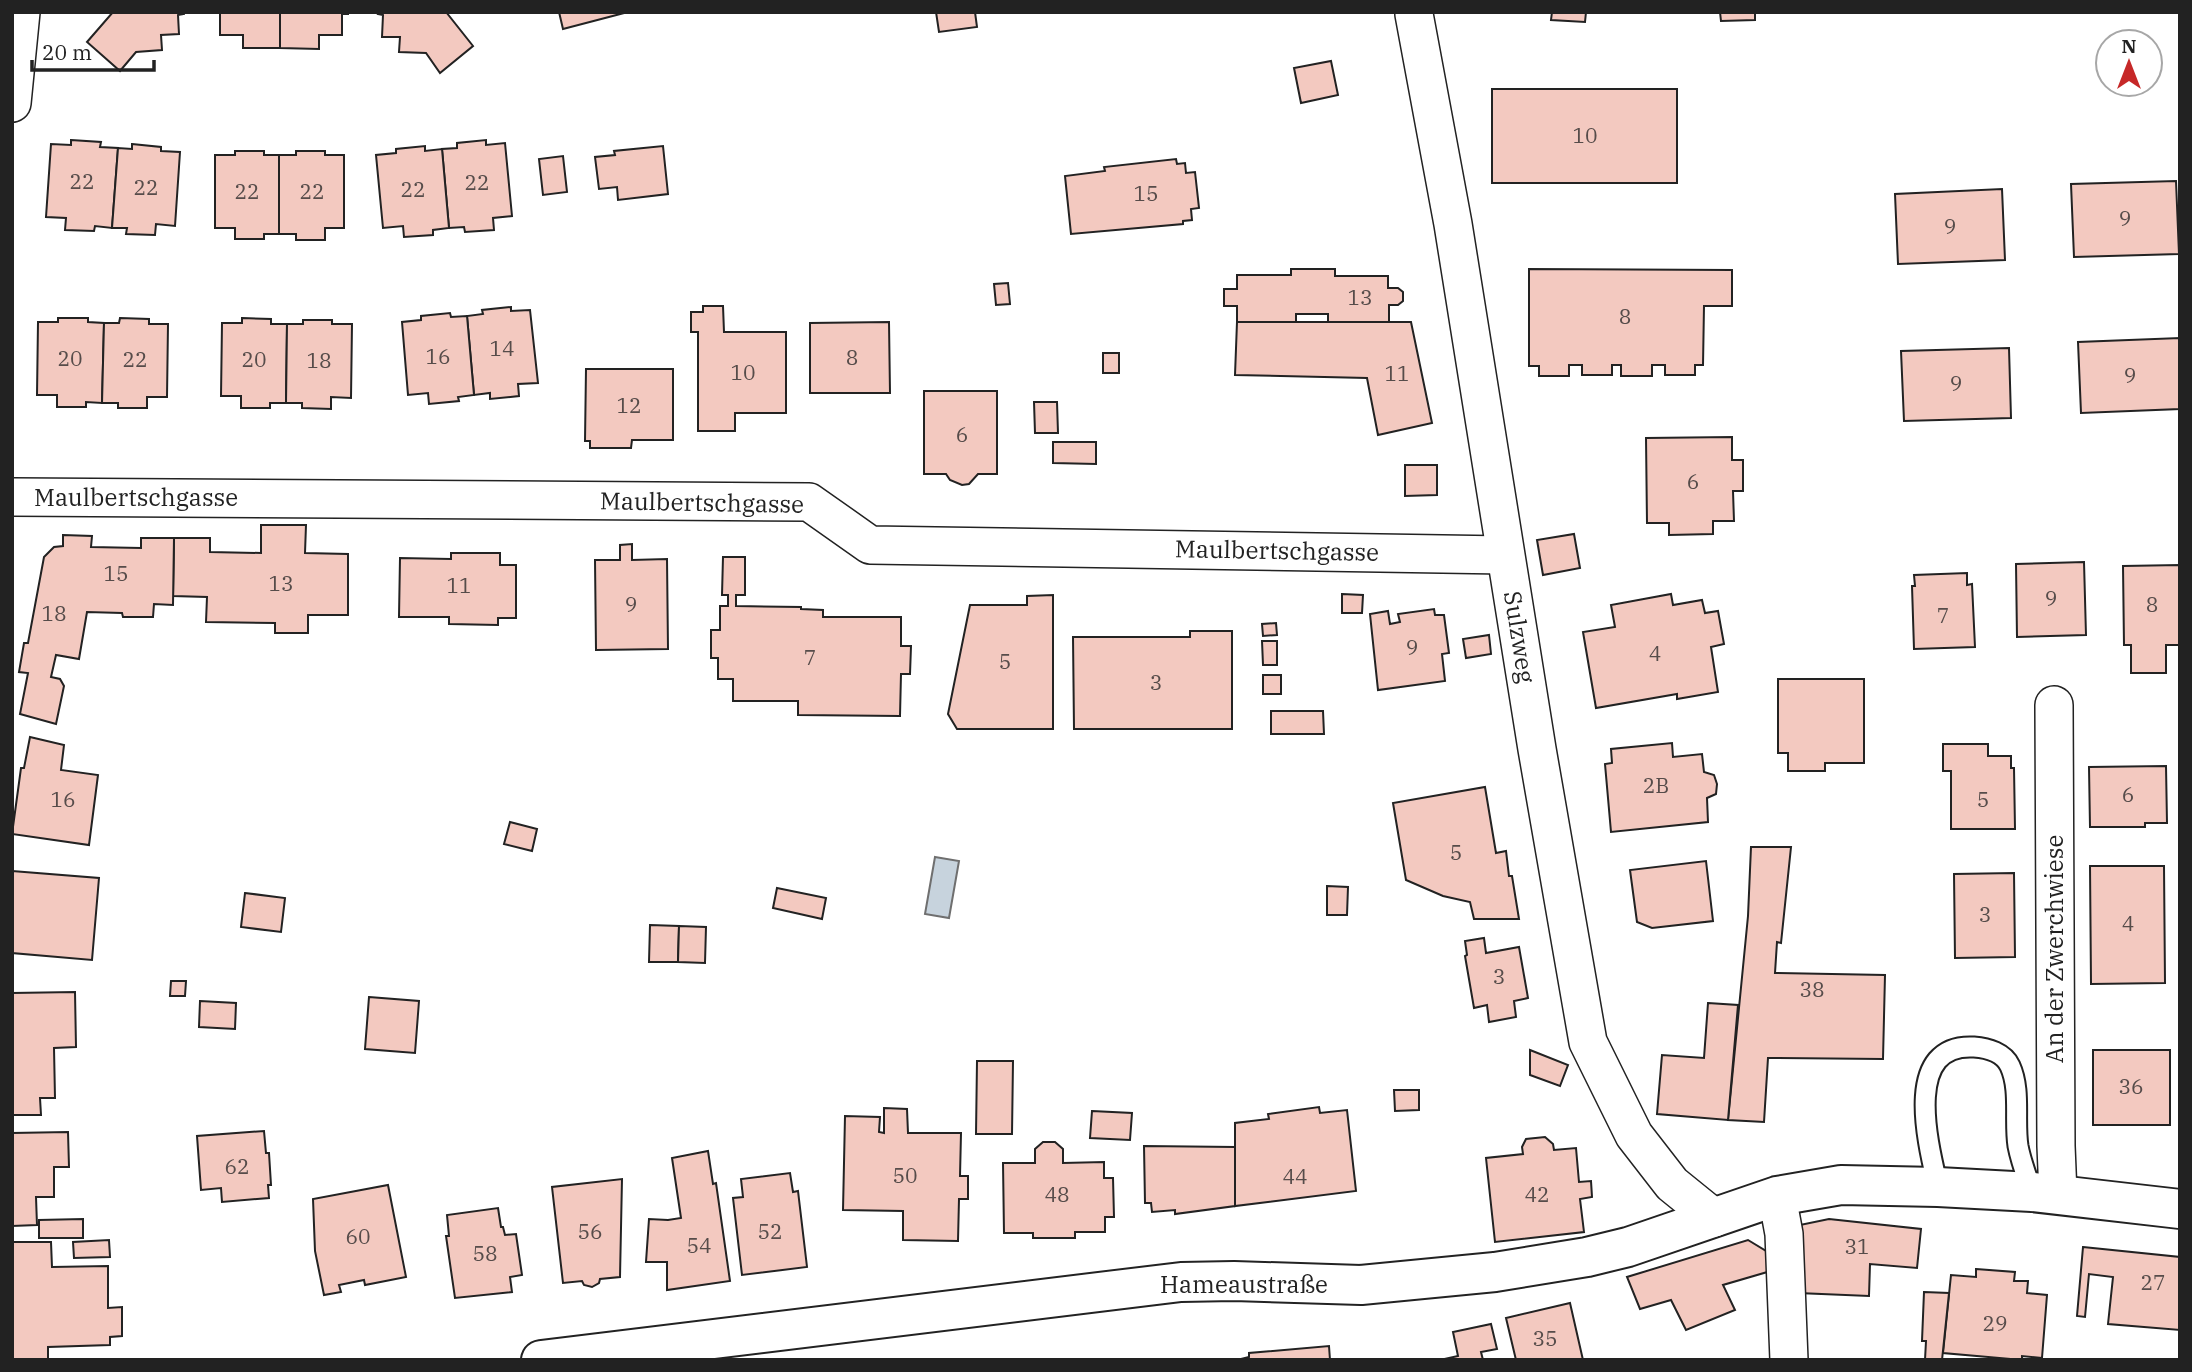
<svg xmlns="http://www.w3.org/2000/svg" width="2192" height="1372" font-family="'IBM Plex Serif',serif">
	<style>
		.water { fill: #c7d3dd; stroke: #6f6f6f; stroke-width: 2 }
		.building { fill: #f3c9c0; stroke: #222; stroke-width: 2 }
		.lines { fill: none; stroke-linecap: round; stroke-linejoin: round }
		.lane-casing { stroke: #222; stroke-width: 23 }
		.street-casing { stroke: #222; stroke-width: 40 }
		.secondary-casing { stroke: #222; stroke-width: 42 }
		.lane { stroke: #fff; stroke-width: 19 }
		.street { stroke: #fff; stroke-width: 37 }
		.secondary { stroke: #fff; stroke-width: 38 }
		.labels { text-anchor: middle; stroke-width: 5; stroke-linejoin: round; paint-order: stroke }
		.number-label { font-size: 21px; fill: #564c4a }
		.street-label { font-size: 24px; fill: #222; stroke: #fff }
	</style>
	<rect width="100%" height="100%" fill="#fff"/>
	<polygon class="water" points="935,857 959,861 949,918 925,914"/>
	<g class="building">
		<polygon points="113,12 184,12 184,14 178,15 179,34 161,35 162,50 136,52 120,71 87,42"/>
		<polygon points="214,12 280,12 280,48 243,48 243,35 220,35 220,12"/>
		<polygon points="280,12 348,12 348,14 342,14 342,35 319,35 319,49 280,48"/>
		<polygon points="379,12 446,12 473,46 440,73 426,53 399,52 400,37 382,37 383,15 378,14"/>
		<polygon points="559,12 628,12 563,29"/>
		<polygon points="936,12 975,12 977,27 939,32"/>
		<polygon points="1552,12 1586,12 1585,22 1551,20"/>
		<polygon points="1720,12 1755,12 1755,20 1721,21"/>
		<polygon points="1331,61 1338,95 1301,103 1294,68"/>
		<rect x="1492" y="89" width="185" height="94"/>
		<polygon points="71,140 101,142 100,147 118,148 112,228 95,226 94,231 65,230 66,218 46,217 51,144 71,145"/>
		<polygon points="486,140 486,145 505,143 512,216 493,218 494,230 465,232 464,227 449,228 442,149 457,148 457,143"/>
		<polygon points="132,144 161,147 161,151 180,152 175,226 156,224 155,235 126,234 127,228 112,228 118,148 132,149"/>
		<polygon points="425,146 425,151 442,149 449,228 433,230 433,235 404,237 403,226 383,228 376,155 396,153 396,149"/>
		<polygon points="663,146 668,194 618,200 617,187 599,189 595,157 615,155 614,151"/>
		<polygon points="235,151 264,151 264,155 279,155 279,234 264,234 264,239 235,239 235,228 215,228 215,155 235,155"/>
		<polygon points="296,151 325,151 325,155 344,155 344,228 325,228 325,240 296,240 296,234 279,234 279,155 296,155"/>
		<polygon points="563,156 567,192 543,195 539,159"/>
		<polygon points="1176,159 1177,164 1185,163 1186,173 1195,172 1199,208 1191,209 1192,220 1183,221 1183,224 1071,234 1065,176 1105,171 1104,167"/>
		<polygon points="2176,181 2179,254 2074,257 2071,184"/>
		<polygon points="2002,189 2005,260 1898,264 1895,194"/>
		<polygon points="1291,269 1335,269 1335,276 1388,276 1388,288 1398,288 1403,292 1403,301 1398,305 1389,305 1389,322 1328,322 1328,314 1296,314 1296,322 1237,322 1237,306 1224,306 1224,289 1237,289 1237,275 1291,275"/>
		<polygon points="1529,269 1732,270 1732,306 1704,306 1703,365 1695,365 1695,375 1665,375 1665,365 1652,365 1652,376 1621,376 1621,365 1612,365 1612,375 1582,375 1582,365 1569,365 1569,376 1539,376 1539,366 1529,366"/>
		<polygon points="1008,283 1010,304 996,305 994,284"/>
		<polygon points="703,306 723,306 724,332 786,332 786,413 735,413 735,431 698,431 698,332 691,332 691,312 703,312"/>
		<polygon points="511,307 511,311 530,310 538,383 518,384 519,396 490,399 490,393 474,395 467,316 483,314 482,310"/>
		<polygon points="450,313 451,317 467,316 474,395 458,397 459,401 429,404 428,393 408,395 402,322 421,320 421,316"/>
		<polygon points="58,318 88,318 88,322 104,323 102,403 86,402 86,407 57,407 57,395 37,395 38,322 58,322"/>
		<polygon points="120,318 149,319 149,324 168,324 167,397 147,397 147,408 118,408 118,403 102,403 104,323 119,323"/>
		<polygon points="242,318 271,319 271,324 287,324 286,403 270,403 270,408 241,408 241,396 221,396 222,323 242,323"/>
		<polygon points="303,320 332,320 332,324 352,324 351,398 331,397 331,409 302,408 302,403 286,403 287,324 303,324"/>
		<polygon points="889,322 890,393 810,393 810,323"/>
		<polygon points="1237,322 1411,322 1432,423 1378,435 1367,378 1235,375"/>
		<polygon points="2180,338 2180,409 2081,413 2078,342"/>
		<polygon points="2009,348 2011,418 1904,421 1901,351"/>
		<rect x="1103" y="353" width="16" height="20"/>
		<polygon points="586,369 673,369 673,440 632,440 631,448 590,448 590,441 585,441"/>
		<polygon points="924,391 997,391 997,474 978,474 969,484 962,485 950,480 946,474 924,474"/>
		<polygon points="1034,402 1057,402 1058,433 1035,433"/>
		<polygon points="1732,437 1732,460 1743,460 1743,491 1733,491 1734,521 1713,521 1713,534 1669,535 1669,523 1647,523 1646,438"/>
		<polygon points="1053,442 1096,442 1096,464 1053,463"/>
		<polygon points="1405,465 1437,465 1437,495 1405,496"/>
		<polygon points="261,525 306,525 305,553 348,554 348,615 308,615 308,633 275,633 275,623 206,622 207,597 173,596 174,538 210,538 210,552 261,553"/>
		<polygon points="1574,534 1580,568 1543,575 1537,540"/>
		<polygon points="63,535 92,536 91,547 141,548 141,538 174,538 173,605 154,604 153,617 123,617 122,613 87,612 79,659 56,655 51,677 60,679 64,686 56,724 20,714 28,673 19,672 24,643 28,643 44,557 54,547 63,546"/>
		<polygon points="632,544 632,560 667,559 668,649 596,650 595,560 620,560 620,545"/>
		<polygon points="451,553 500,553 500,565 516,565 516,618 498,618 498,625 449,624 449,617 399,617 400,558 451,559"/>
		<polygon points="723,557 745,557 745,595 736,595 736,606 801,607 801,609 823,610 823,617 901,617 901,646 911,646 910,674 901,674 900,716 798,715 798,701 733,701 733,679 718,679 718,658 711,658 711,630 720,630 720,606 728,606 728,595 722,595"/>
		<polygon points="2084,562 2086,635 2017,637 2016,564"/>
		<polygon points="2180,565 2180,645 2166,645 2166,673 2131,673 2131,645 2124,645 2123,566"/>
		<polygon points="1967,573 1967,585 1972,584 1975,647 1914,649 1912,586 1915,586 1914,575"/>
		<polygon points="1342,594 1363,595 1362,613 1342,613"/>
		<polygon points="1671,594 1673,605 1702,600 1705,613 1718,611 1724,644 1711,647 1718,692 1677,699 1677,694 1596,708 1583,632 1615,627 1611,605"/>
		<polygon points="1053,595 1053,729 957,729 948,714 970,605 1027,605 1027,596"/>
		<polygon points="1434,609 1435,615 1444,615 1449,653 1442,654 1445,681 1378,690 1370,614 1388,611 1390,624 1400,622 1398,614"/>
		<polygon points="1276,623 1277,635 1263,636 1262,624"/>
		<polygon points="1190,631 1232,631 1232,729 1074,729 1073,637 1190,637"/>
		<polygon points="1489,635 1491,654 1466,658 1463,639"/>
		<polygon points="1262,641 1277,641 1277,665 1263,665"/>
		<rect x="1263" y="675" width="18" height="19"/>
		<polygon points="1778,679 1864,679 1864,763 1825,763 1825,771 1788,771 1788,753 1778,753"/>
		<polygon points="1271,711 1323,711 1324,734 1271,734"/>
		<polygon points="30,737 64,745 61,770 98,775 89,845 12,834 21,768 24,768"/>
		<polygon points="1672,743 1673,757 1702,754 1704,772 1714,775 1717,784 1716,794 1707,798 1708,822 1611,832 1605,764 1612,763 1611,749"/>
		<polygon points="1943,744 1988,744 1988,756 2011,756 2011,768 2014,768 2015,829 1951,829 1951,771 1943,771"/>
		<polygon points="2166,766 2167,823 2145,823 2145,827 2090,827 2089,767"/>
		<polygon points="1485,787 1496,853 1506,851 1509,876 1512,876 1519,919 1474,919 1470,902 1443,896 1406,880 1393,803"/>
		<polygon points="510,822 537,829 532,851 504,844"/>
		<polygon points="1751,847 1791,847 1781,943 1777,942 1775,973 1885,975 1883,1059 1768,1058 1764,1122 1728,1120 1748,916"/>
		<polygon points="1706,861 1713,921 1652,928 1637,922 1630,870"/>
		<polygon points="2090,866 2164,866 2165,983 2091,984"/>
		<polygon points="12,871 99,878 92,960 12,953"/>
		<polygon points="2014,873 2015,957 1955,958 1954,874"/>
		<polygon points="1327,886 1348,887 1347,915 1327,915"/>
		<polygon points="777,888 826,898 822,919 773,908"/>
		<polygon points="245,893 285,898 281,932 241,927"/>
		<polygon points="650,925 679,926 678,962 649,962"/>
		<polygon points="679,926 706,927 705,963 678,962"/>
		<polygon points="1484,938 1486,953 1519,947 1528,998 1514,1001 1516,1017 1489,1022 1487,1005 1474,1008 1465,956 1467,955 1465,941"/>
		<polygon points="171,981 186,981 185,996 170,996"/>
		<polygon points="75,992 76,1047 54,1048 55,1098 40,1098 41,1115 12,1115 12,993"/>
		<polygon points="369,997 419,1001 415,1053 365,1049"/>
		<polygon points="200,1001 236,1003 235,1029 199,1027"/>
		<polygon points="1708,1003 1738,1005 1728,1120 1657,1114 1662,1055 1704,1058"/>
		<polygon points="1530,1050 1568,1065 1560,1086 1530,1075"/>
		<rect x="2093" y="1050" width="77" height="75"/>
		<polygon points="977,1061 1013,1061 1012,1134 976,1134"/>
		<polygon points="1394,1090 1419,1090 1419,1110 1395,1111"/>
		<polygon points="1319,1107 1320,1113 1347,1110 1356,1191 1235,1206 1235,1123 1269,1119 1268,1114"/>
		<polygon points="884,1108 907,1109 908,1133 961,1133 960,1176 968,1176 968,1199 959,1199 958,1241 903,1240 903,1211 843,1210 845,1116 880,1117 879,1132 884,1133"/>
		<polygon points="1092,1111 1132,1113 1130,1140 1090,1138"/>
		<polygon points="264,1131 266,1153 269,1153 271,1185 268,1185 269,1198 222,1202 221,1188 201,1190 197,1136"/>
		<polygon points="68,1132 69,1167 54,1167 54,1197 36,1197 37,1225 12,1226 12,1133"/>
		<polygon points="1545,1137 1553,1144 1554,1150 1576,1148 1579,1182 1591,1181 1592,1197 1580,1199 1584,1232 1495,1242 1486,1158 1523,1154 1522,1147 1526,1139"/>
		<polygon points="1043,1142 1055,1142 1063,1149 1063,1163 1104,1162 1104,1178 1113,1178 1114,1217 1105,1217 1105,1232 1075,1232 1075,1238 1033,1238 1033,1233 1004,1233 1003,1163 1035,1163 1035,1149"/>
		<polygon points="1144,1146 1235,1147 1235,1206 1175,1214 1175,1210 1152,1212 1151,1203 1145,1203"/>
		<polygon points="708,1151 713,1184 716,1183 730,1281 667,1290 667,1262 646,1262 649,1219 668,1220 681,1218 672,1158"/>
		<polygon points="790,1173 793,1192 798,1191 807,1267 742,1275 733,1198 743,1197 741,1179"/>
		<polygon points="622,1179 620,1277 600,1279 599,1283 592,1287 584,1285 582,1281 563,1283 552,1187"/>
		<polygon points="388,1185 406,1277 365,1285 364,1280 339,1285 341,1292 324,1295 315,1251 313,1199"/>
		<polygon points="498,1208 501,1227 503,1227 505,1235 516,1234 522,1275 510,1277 512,1292 455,1298 446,1236 449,1236 447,1215"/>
		<polygon points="83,1219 83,1238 39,1238 39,1220"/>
		<polygon points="1829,1219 1921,1229 1917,1268 1870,1264 1869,1296 1798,1293 1795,1226"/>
		<polygon points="109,1240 110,1257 74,1258 73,1242"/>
		<polygon points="1748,1240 1766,1251 1774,1270 1723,1285 1735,1310 1686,1330 1671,1300 1640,1309 1627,1277"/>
		<polygon points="12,1242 51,1242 52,1267 108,1266 108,1308 122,1307 122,1336 110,1337 110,1345 48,1347 48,1360 12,1360"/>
		<polygon points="2083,1247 2180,1257 2180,1330 2108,1324 2113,1277 2089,1274 2085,1317 2077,1316"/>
		<polygon points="1976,1269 2015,1272 2014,1281 2028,1281 2027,1293 2047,1295 2042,1358 2022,1356 2022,1360 1943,1353 1951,1275 1976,1277"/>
		<polygon points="1924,1292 1949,1293 1942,1360 1925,1360 1926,1341 1922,1341"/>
		<polygon points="1570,1303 1583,1360 1516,1360 1506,1318"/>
		<polygon points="1491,1324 1497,1349 1481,1352 1483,1360 1440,1360 1458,1356 1453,1332"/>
		<polygon points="1329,1346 1330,1360 1237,1360 1249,1357 1249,1353"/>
	</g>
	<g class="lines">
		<defs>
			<path id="lane" d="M1938,1187C1928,1144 1902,1043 1974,1047C1988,1048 2004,1053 2010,1066C2021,1090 2014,1120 2018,1146C2021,1162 2027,1177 2032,1192"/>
			<g id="street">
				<polyline points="1414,14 1453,224 1537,749 1588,1042 1634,1135 1672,1184 1714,1218"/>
				<polyline points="12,103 21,12"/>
				<polyline points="12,497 809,502 870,545 1505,555"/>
				<polyline points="2054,705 2056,1146 2058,1194"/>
				<polyline points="1777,1196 1784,1234 1789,1360"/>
			</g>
			<polyline id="secondary" points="541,1360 1181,1282 1234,1281 1361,1285 1495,1272 1587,1257 1628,1247 1777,1196 1841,1185 1938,1187 2032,1192 2180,1209"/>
		</defs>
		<use href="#lane" class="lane-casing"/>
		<use href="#street" class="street-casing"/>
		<use href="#secondary" class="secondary-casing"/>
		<use href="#lane" class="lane"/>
		<use href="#street" class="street"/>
		<use href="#secondary" class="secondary"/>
	</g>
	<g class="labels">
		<g class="number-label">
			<text x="1585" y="143">10</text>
			<text x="82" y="189">22</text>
			<text x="477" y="190">22</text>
			<text x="146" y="195">22</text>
			<text x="413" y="197">22</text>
			<text x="247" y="199">22</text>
			<text x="312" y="199">22</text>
			<text x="1146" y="201">15</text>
			<text x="2125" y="226">9</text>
			<text x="1950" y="234">9</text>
			<text x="1360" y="305">13</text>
			<text x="1625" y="324">8</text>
			<text x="502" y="356">14</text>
			<text x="438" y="364">16</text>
			<text x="852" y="365">8</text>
			<text x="70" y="366">20</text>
			<text x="135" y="367">22</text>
			<text x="254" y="367">20</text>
			<text x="319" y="368">18</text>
			<text x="743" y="380">10</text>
			<text x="1397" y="381">11</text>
			<text x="2130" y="383">9</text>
			<text x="1956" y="391">9</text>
			<text x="629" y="413">12</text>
			<text x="962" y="442">6</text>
			<text x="1693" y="489">6</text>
			<text x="116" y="581">15</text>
			<text x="281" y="591">13</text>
			<text x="459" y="593">11</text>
			<text x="2051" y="606">9</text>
			<text x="631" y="612">9</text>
			<text x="2152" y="612">8</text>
			<text x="54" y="621">18</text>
			<text x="1943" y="623">7</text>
			<text x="1412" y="655">9</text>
			<text x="1655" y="661">4</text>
			<text x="810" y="665">7</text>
			<text x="1005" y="669">5</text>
			<text x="1156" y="690">3</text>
			<text x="1656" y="793">2B</text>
			<text x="2128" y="802">6</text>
			<text x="63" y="807">16</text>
			<text x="1983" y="807">5</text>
			<text x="1456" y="860">5</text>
			<text x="1985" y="922">3</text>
			<text x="2128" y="931">4</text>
			<text x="1499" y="984">3</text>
			<text x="1812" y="997">38</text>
			<text x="2131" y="1094">36</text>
			<text x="237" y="1174">62</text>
			<text x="905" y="1183">50</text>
			<text x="1295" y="1184">44</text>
			<text x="1057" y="1202">48</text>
			<text x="1537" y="1202">42</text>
			<text x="590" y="1239">56</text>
			<text x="770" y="1239">52</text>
			<text x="358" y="1244">60</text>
			<text x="699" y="1253">54</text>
			<text x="1857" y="1254">31</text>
			<text x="485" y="1261">58</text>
			<text x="2153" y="1290">27</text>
			<text x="1995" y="1331">29</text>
			<text x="1545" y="1346">35</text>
		</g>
		<g class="street-label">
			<text x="136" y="506">Maulbertschgasse</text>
			<text transform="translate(702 503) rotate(1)" y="8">Maulbertschgasse</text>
			<text transform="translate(1277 551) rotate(1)" y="8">Maulbertschgasse</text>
			<text transform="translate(1519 637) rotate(81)" y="8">Sulzweg</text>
			<text transform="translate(2055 949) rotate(-90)" y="8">An der Zwerchwiese</text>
			<text x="1244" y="1293">Hameaustraße</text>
		</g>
	</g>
	<rect width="2192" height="1372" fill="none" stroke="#222222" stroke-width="28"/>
	<g transform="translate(2129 63)"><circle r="33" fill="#ffffff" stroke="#a7a7a7" stroke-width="2"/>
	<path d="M0-5L12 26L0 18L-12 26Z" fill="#c62828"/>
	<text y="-10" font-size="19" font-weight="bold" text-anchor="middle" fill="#222222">N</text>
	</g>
	<path d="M32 60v10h122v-10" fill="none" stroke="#222222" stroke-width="3.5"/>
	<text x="42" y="60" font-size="21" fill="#222222" stroke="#ffffff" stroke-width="5" paint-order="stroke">20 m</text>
</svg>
